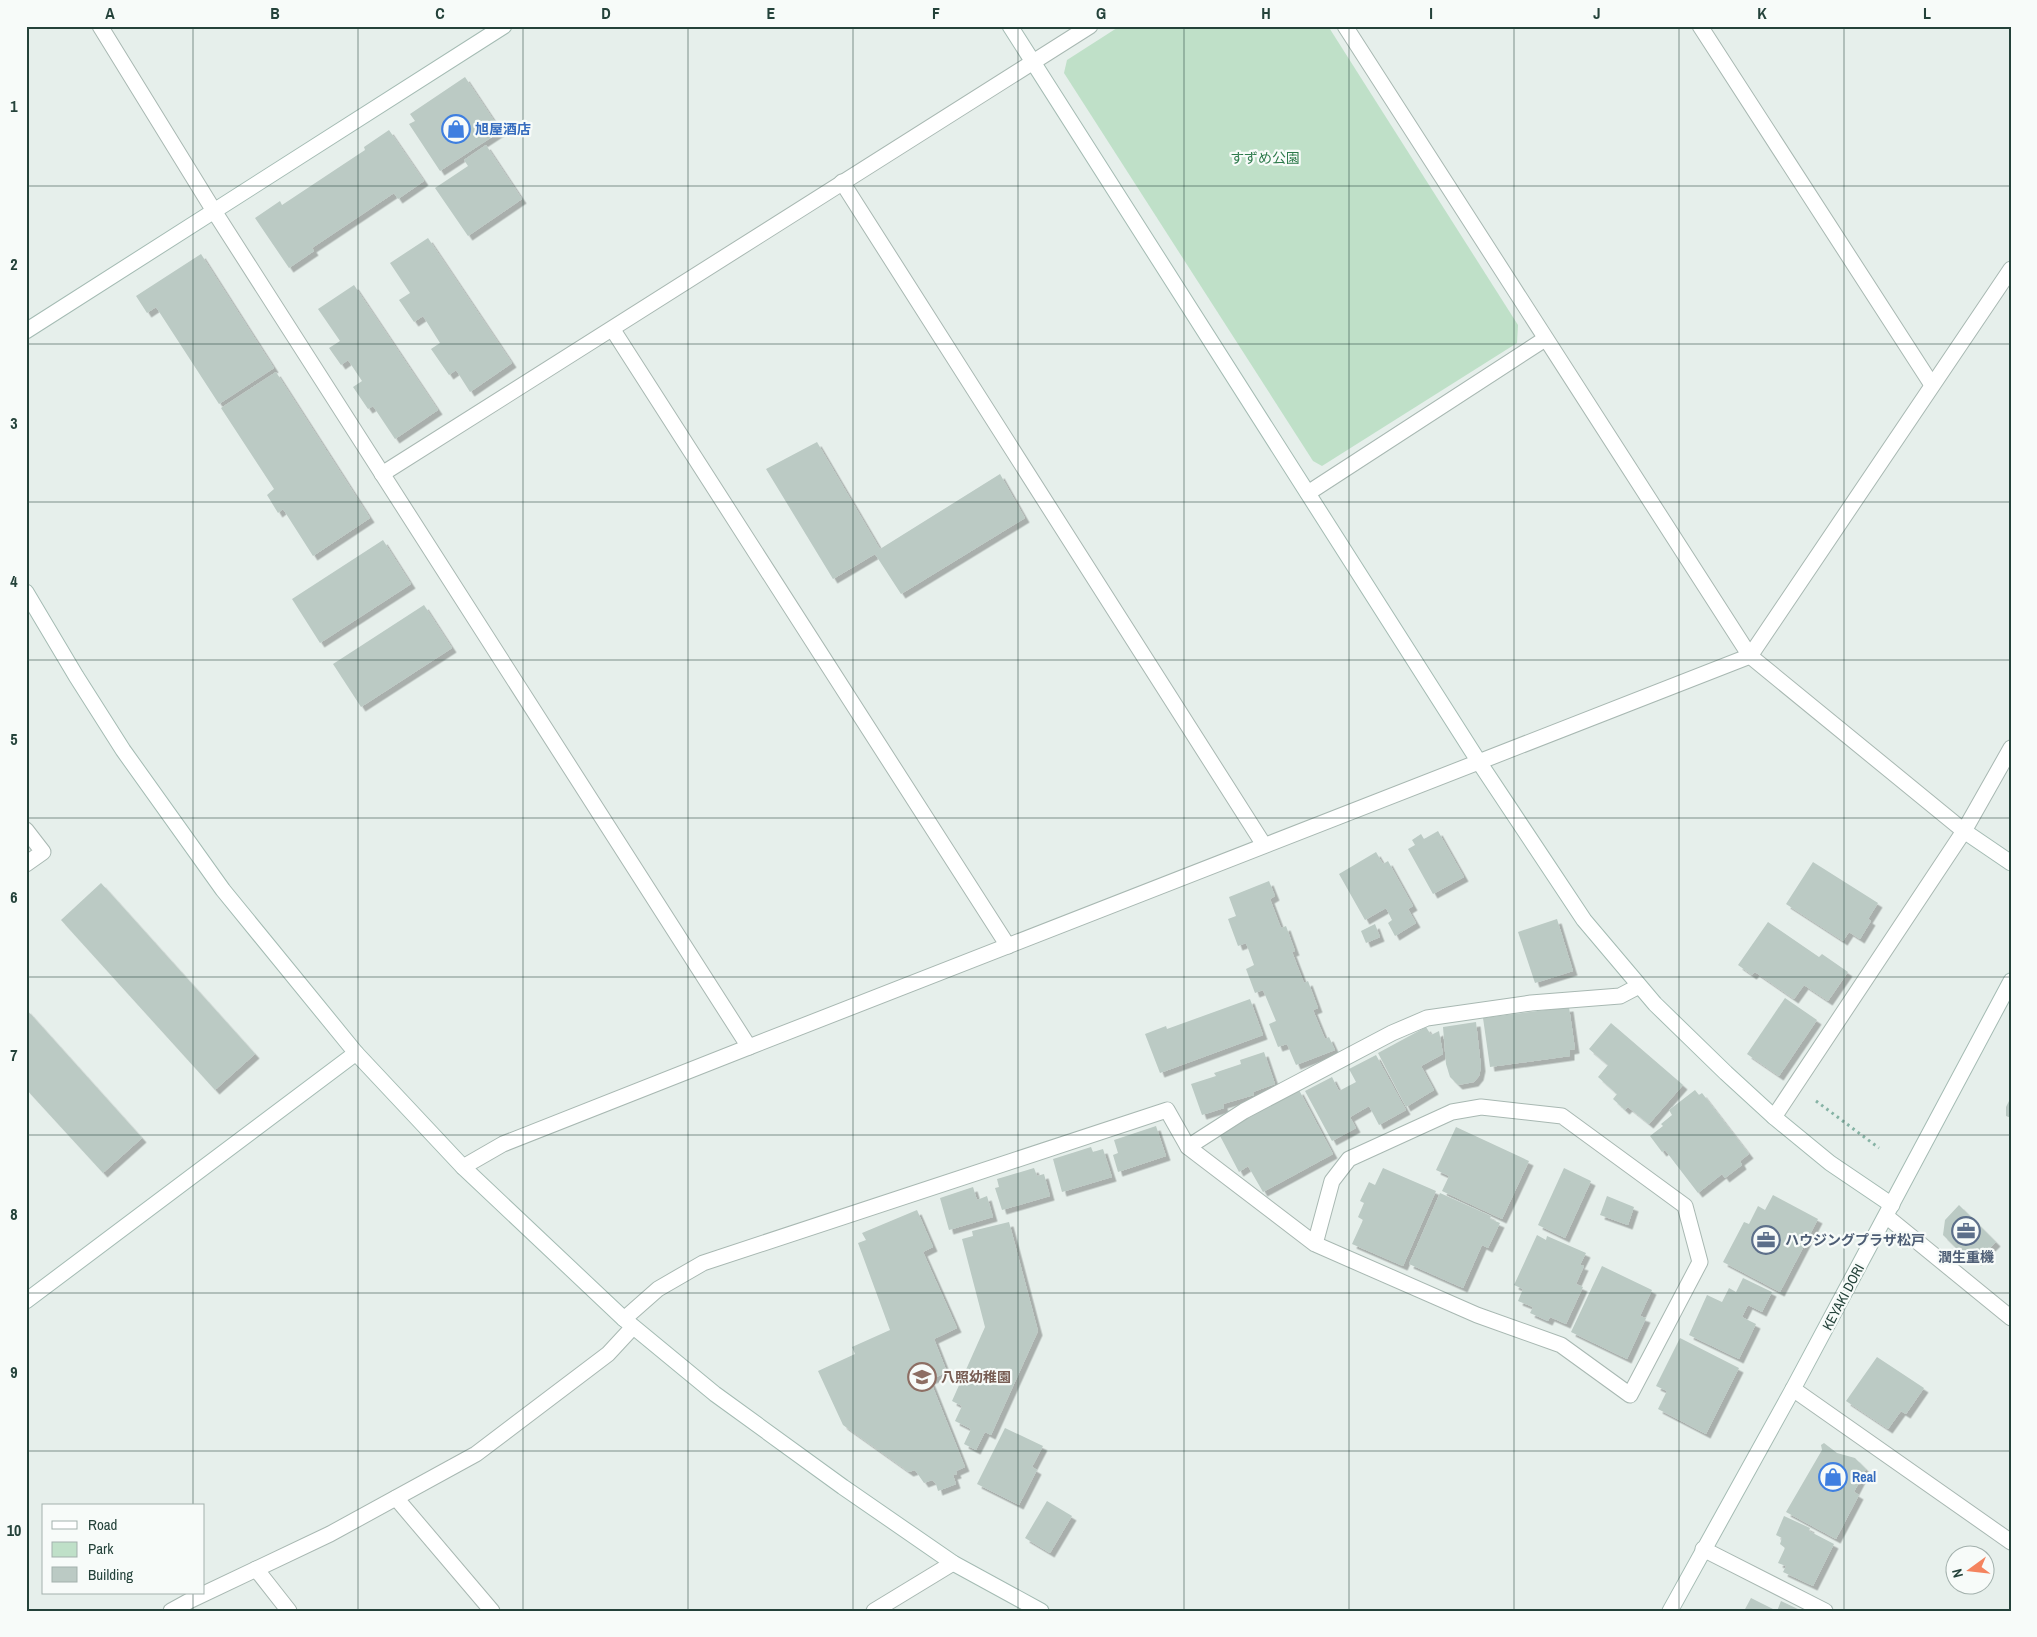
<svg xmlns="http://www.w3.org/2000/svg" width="2037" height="1637" font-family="'Archivo Narrow','Noto Sans JP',sans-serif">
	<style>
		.green { fill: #bfe0c8 }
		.building { fill: #bbcac4; filter: url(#shadow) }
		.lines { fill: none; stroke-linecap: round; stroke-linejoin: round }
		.lane-casing { stroke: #a8b8b2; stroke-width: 17 }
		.street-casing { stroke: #a8b8b2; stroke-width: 17 }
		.secondary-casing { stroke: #a4bbb3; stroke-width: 17 }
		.path { stroke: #86b3a5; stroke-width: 3; stroke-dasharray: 2.5 4; stroke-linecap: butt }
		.lane { stroke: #fff; stroke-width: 15 }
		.street { stroke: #fff; stroke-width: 15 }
		.secondary { stroke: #fff; stroke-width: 15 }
		.grid { fill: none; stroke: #24423a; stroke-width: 1; stroke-opacity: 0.55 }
		.labels { text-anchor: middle; stroke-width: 4.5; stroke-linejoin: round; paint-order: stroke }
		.shop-label { font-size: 14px; font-weight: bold; fill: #366cbe; stroke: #f7fbf9; text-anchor: start }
		.park-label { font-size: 14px; fill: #2d7a4b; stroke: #f7fbf9 }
		.service-label { font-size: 14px; font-weight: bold; fill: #4e5e75; stroke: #f7fbf9; text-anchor: start }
		.street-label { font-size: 14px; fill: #24423a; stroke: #f7fbf9 }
		.education-label { font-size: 14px; font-weight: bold; fill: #785e54; stroke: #f7fbf9; text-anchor: start }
		.neatline { fill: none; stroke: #24423a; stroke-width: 2 }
		.grid-label { font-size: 16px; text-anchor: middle; font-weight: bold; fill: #24423a }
	</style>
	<defs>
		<filter id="shadow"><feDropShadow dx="4.5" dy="4.5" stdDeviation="0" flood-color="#0004"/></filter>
	</defs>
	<rect width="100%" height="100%" fill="#e6efeb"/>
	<polygon class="green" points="1120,26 1328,26 1518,325 1517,343 1322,466 1313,461 1064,73 1067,60"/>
	<g class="building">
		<polygon points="465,77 501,131 440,171 409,124 415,121 410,114"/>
		<polygon points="389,130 424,181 398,199 394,193 312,248 314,251 289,268 255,218 280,201 282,205 365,150 364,147"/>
		<polygon points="486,145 522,199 468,236 435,188 468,166 464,160"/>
		<polygon points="428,238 512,363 470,392 456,370 449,375 431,349 440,343 423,316 414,322 399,300 410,293 390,263"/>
		<polygon points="201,254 274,368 219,404 156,307 147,313 136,296"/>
		<polygon points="354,285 438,410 395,439 373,406 368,409 353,387 362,381 348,360 341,365 329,348 340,341 318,309"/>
		<polygon points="276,372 370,518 313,556 283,509 278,513 267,495 274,489 221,408"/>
		<polygon points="817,442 880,549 1000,474 1025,518 901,594 875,554 833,579 766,469"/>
		<polygon points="383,540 411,584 320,643 292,599"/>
		<polygon points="424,605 452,648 361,707 333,664"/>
		<polygon points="1438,831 1464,877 1433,894 1408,849 1415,845 1412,840 1421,834 1424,839"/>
		<polygon points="1376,852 1383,864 1388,861 1413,906 1408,909 1416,923 1395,936 1388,923 1392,920 1386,908 1365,920 1339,874"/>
		<polygon points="1813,862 1878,903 1868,919 1871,921 1860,939 1849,932 1843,941 1786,904"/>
		<polygon points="1269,881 1275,896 1270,899 1281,928 1286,926 1295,951 1292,952 1304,983 1308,981 1318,1008 1313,1010 1325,1039 1329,1037 1335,1050 1296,1065 1287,1044 1278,1047 1269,1024 1276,1021 1263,990 1255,993 1246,969 1254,965 1246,943 1238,946 1228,919 1236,916 1229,897"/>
		<polygon points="101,883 255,1054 215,1090 61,920"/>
		<polygon points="1557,919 1573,971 1535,983 1518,932"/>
		<polygon points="1768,922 1819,957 1822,954 1848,972 1828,1001 1804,985 1794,999 1755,972 1752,975 1738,965"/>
		<polygon points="1375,924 1380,937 1366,943 1361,931"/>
		<polygon points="1785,998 1817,1020 1779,1076 1747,1054"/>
		<polygon points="1250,999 1263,1035 1160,1073 1145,1034 1166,1026 1167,1029"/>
		<polygon points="1569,1007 1575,1049 1570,1050 1570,1056 1490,1067 1483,1018"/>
		<polygon points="26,1009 142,1138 103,1173 26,1089"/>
		<polygon points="1476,1022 1481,1067 1479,1076 1474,1082 1458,1085 1450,1077 1446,1064 1443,1027"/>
		<polygon points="1611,1023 1683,1085 1649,1124 1628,1107 1625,1110 1613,1099 1617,1094 1598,1077 1608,1065 1589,1049"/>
		<polygon points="1426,1027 1431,1035 1439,1031 1443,1054 1421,1066 1434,1090 1406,1107 1378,1053"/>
		<polygon points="1264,1052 1275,1084 1253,1092 1254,1095 1223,1104 1224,1108 1202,1115 1191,1084 1216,1076 1214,1073 1241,1064 1240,1060"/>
		<polygon points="1376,1055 1406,1110 1379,1125 1369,1106 1350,1117 1356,1128 1332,1141 1305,1091 1332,1077 1339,1091 1356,1082 1349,1069"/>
		<polygon points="1299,1090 1333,1154 1263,1192 1248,1166 1239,1172 1219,1134"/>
		<polygon points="1695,1090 1699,1095 1702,1093 1749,1154 1740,1161 1742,1165 1725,1178 1722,1174 1698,1193 1665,1150 1662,1152 1650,1136 1663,1126 1661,1124 1672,1115 1669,1110"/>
		<polygon points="2011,1097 2011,1118 2006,1116 2006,1107"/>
		<polygon points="1156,1126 1166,1156 1118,1172 1113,1155 1118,1153 1114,1140"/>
		<polygon points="1456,1127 1529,1161 1502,1219 1442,1191 1449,1176 1436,1170"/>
		<polygon points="1091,1147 1093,1152 1103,1149 1112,1177 1062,1192 1053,1159"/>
		<polygon points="1034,1168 1037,1176 1044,1174 1050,1196 1002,1210 995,1188 999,1187 997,1179"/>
		<polygon points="1383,1168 1436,1191 1403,1266 1352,1244 1363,1220 1358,1217 1364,1203 1360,1201 1369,1182 1375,1185"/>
		<polygon points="1564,1168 1591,1181 1565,1238 1538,1225"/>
		<polygon points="973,1187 977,1200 987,1196 993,1217 949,1230 940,1198"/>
		<polygon points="1440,1193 1491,1216 1490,1219 1500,1223 1488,1248 1482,1245 1463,1288 1409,1264"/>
		<polygon points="1773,1195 1818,1219 1780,1292 1723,1262 1744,1222 1749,1224 1758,1206 1765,1210"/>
		<polygon points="1607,1196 1634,1207 1628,1225 1600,1215"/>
		<polygon points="1959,1205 1996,1242 1977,1261 1969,1252 1964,1256 1943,1235 1945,1220"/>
		<polygon points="917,1210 933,1247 923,1252 957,1328 934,1339 947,1372 930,1380 965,1467 956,1471 957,1474 953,1475 956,1484 938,1491 936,1484 932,1480 924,1483 915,1470 909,1472 843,1425 818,1371 855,1354 852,1347 890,1330 858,1243 866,1240 862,1233"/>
		<polygon points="1009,1222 1038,1331 991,1435 985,1432 976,1450 964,1444 971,1429 955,1421 962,1406 952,1401 985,1327 962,1239 973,1236 972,1231"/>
		<polygon points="1537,1235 1546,1240 1547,1236 1586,1253 1580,1265 1584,1266 1576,1284 1583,1287 1566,1324 1550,1317 1548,1321 1530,1313 1533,1307 1518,1301 1523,1289 1514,1285"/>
		<polygon points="1602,1266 1652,1290 1640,1316 1646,1318 1627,1359 1571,1332"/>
		<polygon points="1743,1278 1772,1292 1762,1312 1748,1305 1742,1317 1756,1324 1739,1359 1689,1335 1707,1295 1722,1302 1729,1288 1736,1292"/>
		<polygon points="1680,1338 1739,1368 1706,1434 1658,1409 1667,1391 1656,1386"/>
		<polygon points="1877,1357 1924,1388 1906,1414 1901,1411 1888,1429 1846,1401"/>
		<polygon points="1005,1428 1043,1446 1032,1467 1037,1470 1019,1505 977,1484"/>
		<polygon points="1824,1443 1837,1453 1855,1458 1866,1469 1854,1492 1859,1495 1836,1539 1786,1512 1822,1450 1821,1445"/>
		<polygon points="1047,1501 1072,1516 1050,1553 1025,1538"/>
		<polygon points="1784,1516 1810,1528 1809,1531 1834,1544 1813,1586 1783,1572 1786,1566 1778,1563 1785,1548 1780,1544 1782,1538 1776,1535"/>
		<polygon points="1751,1598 1777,1611 1781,1601 1802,1611 1744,1611"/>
	</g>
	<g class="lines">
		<defs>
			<g id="lane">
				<polyline points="26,830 43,852 26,864"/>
				<polyline points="1188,1147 1244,1111 1392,1033 1427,1018 1531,1003 1620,996 1639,986"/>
			</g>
			<g id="street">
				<polyline points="100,26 214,211 749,1047"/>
				<polyline points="1345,26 1750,656 1964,831"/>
				<polyline points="1700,26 1932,385"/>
				<polyline points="842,182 1264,845"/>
				<polyline points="613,330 1008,946"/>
				<path d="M382,474C619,326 854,175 1090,26"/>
				<polyline points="1308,493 1545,339"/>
				<polyline points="1774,1117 1964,831 2011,748"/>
				<polyline points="463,1167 503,1144 749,1047 1750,656 2011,269"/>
				<polyline points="1886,1216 2011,1318"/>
				<polyline points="624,1319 658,1289 703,1263 1167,1110 1188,1147 1315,1244 1477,1315 1561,1345 1630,1395 1700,1262 1685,1206 1562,1116 1481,1107 1452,1112 1349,1159 1332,1181 1315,1244"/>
				<polyline points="1793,1389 2011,1542"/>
				<polyline points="396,1498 492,1611"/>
				<polyline points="1703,1549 1825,1611"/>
				<polyline points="256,1569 289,1611"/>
				<polyline points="171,1611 191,1600 330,1534 476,1454 608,1354 633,1327"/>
				<polyline points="874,1611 953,1563"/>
			</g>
			<g id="secondary">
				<polyline points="1010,26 1479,762 1584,920 1655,1004 1726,1073 1774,1117 1830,1163 1892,1205"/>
				<polyline points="26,331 504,26"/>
				<polyline points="26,592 76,676 123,750 223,890 356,1053 463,1167 624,1319 715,1394 843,1487 953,1563 1041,1611"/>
				<polyline points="1964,831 2011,863"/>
				<polyline points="26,1301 356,1053"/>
				<polyline points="1670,1611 1793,1389 2011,981"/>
			</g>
		</defs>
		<use href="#lane" class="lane-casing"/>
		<use href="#street" class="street-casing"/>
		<use href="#secondary" class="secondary-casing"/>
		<polyline class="path" points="1816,1101 1879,1148"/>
		<use href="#lane" class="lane"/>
		<use href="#street" class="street"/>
		<use href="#secondary" class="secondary"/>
	</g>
	<path class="grid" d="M193,26V1506M358,26V1611M523,26V1611M688,26V1611M853,26V1611M1018,26V1611M1184,26V1611M1349,26V1611M1514,26V1611M1679,26V1611M1844,26V1611M26,186H2011M26,344H2011M26,502H2011M26,660H2011M26,818H2011M26,977H2011M26,1135H2011M26,1293H2011M26,1451H2011M193,1593V1611"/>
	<defs>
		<symbol id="shop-ring" viewBox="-11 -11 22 22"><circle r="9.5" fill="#f7fbf9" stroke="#3f7fe0" stroke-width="1.5"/><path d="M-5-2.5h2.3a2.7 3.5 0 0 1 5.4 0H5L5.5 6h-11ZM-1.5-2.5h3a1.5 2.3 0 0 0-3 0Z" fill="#3f7fe0"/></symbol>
		<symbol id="office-ring" viewBox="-11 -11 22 22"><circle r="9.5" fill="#f7fbf9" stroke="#5c6f8a" stroke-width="1.5"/><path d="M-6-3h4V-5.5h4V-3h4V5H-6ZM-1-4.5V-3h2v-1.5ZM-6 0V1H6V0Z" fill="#5c6f8a"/></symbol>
		<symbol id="school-ring" viewBox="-11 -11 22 22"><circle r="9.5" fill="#f7fbf9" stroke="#8d6e63" stroke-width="1.5"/><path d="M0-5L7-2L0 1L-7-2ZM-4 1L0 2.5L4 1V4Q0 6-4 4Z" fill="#8d6e63"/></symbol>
	</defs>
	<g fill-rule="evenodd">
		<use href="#shop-ring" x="440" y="113" width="32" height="32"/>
		<use href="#office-ring" x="1950" y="1215" width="32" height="32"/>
		<use href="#office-ring" x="1750" y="1224" width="32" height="32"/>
		<use href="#school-ring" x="906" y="1361" width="32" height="32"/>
		<use href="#shop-ring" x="1817" y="1461" width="32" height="32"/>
	</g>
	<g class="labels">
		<g class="shop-label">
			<text x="475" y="134">旭屋酒店</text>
			<text x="1852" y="1482">Real</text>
		</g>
		<g class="park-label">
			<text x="1265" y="163">すずめ公園</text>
		</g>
		<g class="service-label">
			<text x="1785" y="1245">ハウジングプラザ松戸</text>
			<text x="1966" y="1262" text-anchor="middle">潤生重機</text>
		</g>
		<g class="street-label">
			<text transform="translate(1843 1297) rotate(-62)" y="5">KEYAKI DORI</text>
		</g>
		<g class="education-label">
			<text x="941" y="1382">八照幼稚園</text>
		</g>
	</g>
	<rect width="2037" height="1637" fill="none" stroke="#f7fbf9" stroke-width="55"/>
	<rect x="42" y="1504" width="162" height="90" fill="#f7fbf9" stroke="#a3b1ad"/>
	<rect x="52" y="1521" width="25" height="8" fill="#ffffff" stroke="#a3b1ad"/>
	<text x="88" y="1530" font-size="15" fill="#24423a">Road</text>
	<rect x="52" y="1542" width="25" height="15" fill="#bfe0c8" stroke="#a3b1ad"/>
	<text x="88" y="1554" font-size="15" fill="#24423a">Park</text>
	<rect x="52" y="1567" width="25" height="15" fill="#bbcac4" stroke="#a3b1ad"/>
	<text x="88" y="1580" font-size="15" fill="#24423a">Building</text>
	<g transform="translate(1970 1570) rotate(255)"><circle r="24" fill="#f7fbf9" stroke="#a3b1ad"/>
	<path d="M0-4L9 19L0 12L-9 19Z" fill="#f4845f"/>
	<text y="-8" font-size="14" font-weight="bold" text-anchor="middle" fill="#24423a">N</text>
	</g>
	<rect x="28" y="28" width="1982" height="1582" class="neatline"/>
	<g class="grid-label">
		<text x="110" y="19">A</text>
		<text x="275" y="19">B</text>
		<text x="440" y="19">C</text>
		<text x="606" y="19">D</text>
		<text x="771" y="19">E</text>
		<text x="936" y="19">F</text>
		<text x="1101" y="19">G</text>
		<text x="1266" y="19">H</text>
		<text x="1431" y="19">I</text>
		<text x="1597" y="19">J</text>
		<text x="1762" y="19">K</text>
		<text x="1927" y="19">L</text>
		<text x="14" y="112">1</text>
		<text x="14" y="270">2</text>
		<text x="14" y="429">3</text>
		<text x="14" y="587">4</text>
		<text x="14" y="745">5</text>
		<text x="14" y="903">6</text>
		<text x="14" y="1061">7</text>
		<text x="14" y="1220">8</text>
		<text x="14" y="1378">9</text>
		<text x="14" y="1536">10</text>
	</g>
</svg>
